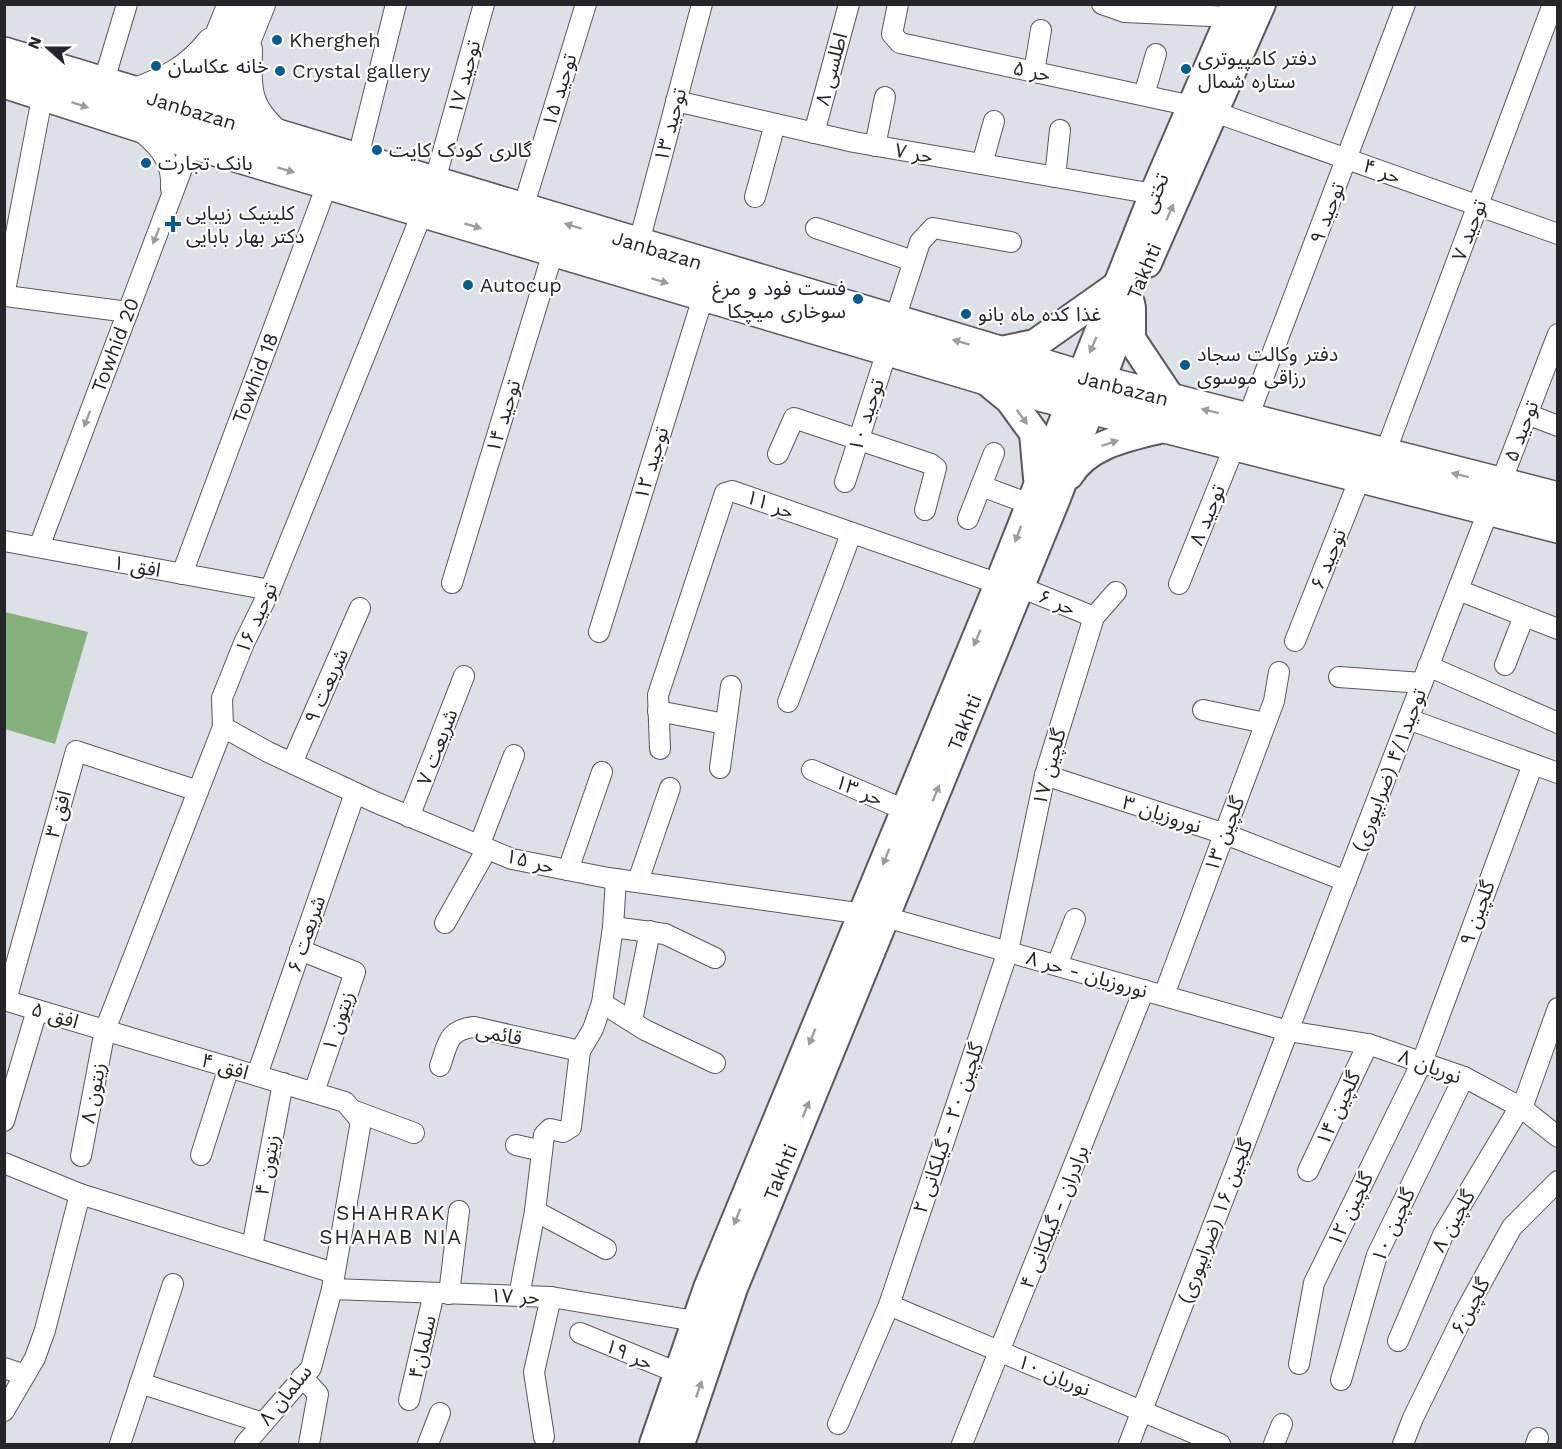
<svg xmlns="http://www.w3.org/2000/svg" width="1562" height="1449" font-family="'Work Sans','Noto Sans Arabic',sans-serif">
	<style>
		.forest { fill: #86b07c }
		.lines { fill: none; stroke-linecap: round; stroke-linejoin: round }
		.street-casing { stroke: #57595f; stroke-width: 22 }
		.secondary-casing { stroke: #57595f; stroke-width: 32 }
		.primary-casing { stroke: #57595f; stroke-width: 34 }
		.highway-casing { stroke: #57595f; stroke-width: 36 }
		.street { stroke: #fff; stroke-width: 20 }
		.secondary { stroke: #fff; stroke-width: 28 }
		.primary { stroke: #fff; stroke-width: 32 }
		.highway { stroke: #fff; stroke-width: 33 }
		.oneway { fill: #9d9d9f }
		.poi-dot { fill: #095a8d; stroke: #fff; stroke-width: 2 }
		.labels { text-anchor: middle; stroke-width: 4.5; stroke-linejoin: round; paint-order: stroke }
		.poi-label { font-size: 20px; fill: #252629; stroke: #fff; text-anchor: start }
		.street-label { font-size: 20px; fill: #252629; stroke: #fff }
		.neighbourhood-label { font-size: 21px; letter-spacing: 1.5px; fill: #252629; stroke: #fff }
	</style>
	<rect width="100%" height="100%" fill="#dee0e8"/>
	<polygon class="forest" points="5,612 88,632 55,744 5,729"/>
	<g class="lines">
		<defs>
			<g id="street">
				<polyline points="898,4 892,34 900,43 1206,109 1558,234"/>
				<polyline points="1102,4 1125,12 1231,17"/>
				<polyline points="1034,72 1041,30"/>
				<polyline points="103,84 127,4"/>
				<polyline points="1144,95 1156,54"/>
				<polyline points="676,101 854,142 1154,194"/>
				<path d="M143,133C162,149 173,164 171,189"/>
				<polyline points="814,133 849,4"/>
				<polyline points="875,146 885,97"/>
				<polyline points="357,161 396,4"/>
				<polyline points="982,164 994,121"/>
				<polyline points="1055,177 1060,130"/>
				<polyline points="434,184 484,4"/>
				<polyline points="755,197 775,124"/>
				<polyline points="522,211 586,4"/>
				<polyline points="816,228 913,261"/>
				<polyline points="638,246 702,4"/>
				<polyline points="4,296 43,93"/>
				<polyline points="6,296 128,312"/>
				<polyline points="894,322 920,242 933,228 1011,242"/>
				<polyline points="1527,414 1558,426"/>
				<polyline points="1247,420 1405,4"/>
				<polyline points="778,454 794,418 931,464 936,468 925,510"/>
				<polyline points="1384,456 1553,4"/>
				<polyline points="845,482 888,348"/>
				<polyline points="1500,485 1558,334"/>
				<polyline points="981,486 1030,504"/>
				<polyline points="968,519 994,453"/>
				<polyline points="4,541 270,590"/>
				<polyline points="39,547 192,142"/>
				<polyline points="182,574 328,182"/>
				<polyline points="452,583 554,249"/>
				<polyline points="1179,584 1235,445"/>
				<polyline points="1020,587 1094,617"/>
				<polyline points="1458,590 1558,629"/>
				<polyline points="599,632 704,294"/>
				<polyline points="1295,641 1360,478"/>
				<polyline points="1505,665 1524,616"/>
				<polyline points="1428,666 1558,723"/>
				<polyline points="1339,677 1422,683"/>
				<polyline points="788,702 851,534"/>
				<polyline points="1203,710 1265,723"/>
				<polyline points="658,711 725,724"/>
				<polyline points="1408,719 1558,773"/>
				<polyline points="223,727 268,752 375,802 512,859 608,878 885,917 1288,1031 1368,1044 1464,1077 1522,1108 1558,1137"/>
				<polyline points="660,749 658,695 725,493 732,491 999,584"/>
				<polyline points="292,763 360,608"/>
				<polyline points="720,768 731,686"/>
				<polyline points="812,770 905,810"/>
				<polyline points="1045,775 1225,834 1346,881"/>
				<polyline points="409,817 464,676"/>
				<polyline points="479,846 514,755"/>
				<polyline points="568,870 602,772"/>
				<polyline points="638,881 670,788"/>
				<polyline points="445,923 487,849"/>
				<polyline points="613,927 665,934 715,958"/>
				<polyline points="300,950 355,972 314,1092"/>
				<polyline points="1057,965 1075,919"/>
				<polyline points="1164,995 1274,701 1279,672"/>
				<polyline points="4,1000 345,1102 361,1121 332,1289 311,1368 245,1444"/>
				<polyline points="6,1000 76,751 198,791"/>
				<polyline points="602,1003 645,1030 715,1063"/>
				<polyline points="632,1021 650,931"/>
				<path d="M440,1066C448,1044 447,1030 474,1027L580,1051"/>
				<polyline points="257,1075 355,793"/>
				<polyline points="352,1110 414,1133"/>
				<polyline points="4,1121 37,1010"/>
				<polyline points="516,1145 542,1151"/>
				<polyline points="201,1155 229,1067"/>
				<polyline points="81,1156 105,1030 223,727 222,698 244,643 270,590 423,211"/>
				<polyline points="4,1163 80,1194 334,1273"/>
				<polyline points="1308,1171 1368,1044"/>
				<polyline points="535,1211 606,1249"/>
				<polyline points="252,1247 283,1083"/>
				<polyline points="332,1289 551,1297 695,1321"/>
				<polyline points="449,1294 459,1211"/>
				<polyline points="519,1296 535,1211 544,1135 550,1129 563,1132 571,1127 580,1051 593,1029 602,1003 613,927 616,879"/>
				<polyline points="889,1305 1220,1444"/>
				<polyline points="580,1333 678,1373"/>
				<polyline points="1398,1341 1443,1235 1515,1115 1522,1108 1558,1008"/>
				<polyline points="1299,1364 1314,1283 1422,1062 1533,764"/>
				<polyline points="4,1368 25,1375"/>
				<polyline points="302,1377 318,1394 309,1444"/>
				<polyline points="1341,1380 1377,1255 1464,1077"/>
				<polyline points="140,1383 263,1423"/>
				<polyline points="409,1400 434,1293"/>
				<polyline points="4,1411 35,1358 45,1330 80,1194"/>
				<polyline points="838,1424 889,1305 1008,951 1045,775 1094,617 1116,592"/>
				<polyline points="544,1437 534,1372 551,1297"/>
				<polyline points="120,1444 173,1284"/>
				<polyline points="428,1444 440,1413"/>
				<polyline points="962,1444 1144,990"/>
				<polyline points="1129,1444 1489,509"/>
				<polyline points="1274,1444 1282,1424"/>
				<polyline points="1403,1444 1413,1418 1465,1312 1512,1227 1558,1181"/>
				<polyline points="1536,1444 1538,1438"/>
			</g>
			<g id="secondary">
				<polyline points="1147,263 1261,4"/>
				<polyline points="1131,308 1131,339 1173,402"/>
				<polyline points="996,352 1035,344 1117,286"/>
				<polyline points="982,377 1010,400 1034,433 1038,478"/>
				<path d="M1069,475C1089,442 1133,436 1167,427"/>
				<polyline points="654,1444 708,1288 999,584 1154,194 1236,4"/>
				<path id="s1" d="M680,1444L733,1288L1056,498L1130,303"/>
			</g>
			<g id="primary">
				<path d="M246,50C245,92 244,108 277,137"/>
				<path d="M136,94C168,82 191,71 212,44"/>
				<polyline points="192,136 191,111 234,4"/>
				<polyline points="197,136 213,118 259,4"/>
			</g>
			<g id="highway">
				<path id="s2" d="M4,54L1080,377L1558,499"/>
				<polyline points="4,81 192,142 1043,395 1558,526"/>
			</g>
		</defs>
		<use href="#street" class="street-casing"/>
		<use href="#secondary" class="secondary-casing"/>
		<use href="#primary" class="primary-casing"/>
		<use href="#highway" class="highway-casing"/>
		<use href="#street" class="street"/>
		<use href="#secondary" class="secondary"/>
		<use href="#primary" class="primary"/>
		<use href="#highway" class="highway"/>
	</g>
	<defs><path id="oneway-solid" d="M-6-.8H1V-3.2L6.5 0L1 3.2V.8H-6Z" transform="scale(1.5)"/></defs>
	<g class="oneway">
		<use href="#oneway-solid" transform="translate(80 105) rotate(18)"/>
		<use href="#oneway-solid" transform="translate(286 170) rotate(16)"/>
		<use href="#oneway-solid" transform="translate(1170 212) rotate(-66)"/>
		<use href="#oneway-solid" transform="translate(473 226) rotate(16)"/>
		<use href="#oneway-solid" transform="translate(573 226) rotate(-163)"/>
		<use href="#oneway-solid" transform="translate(156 236) rotate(111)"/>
		<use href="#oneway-solid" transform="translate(660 281) rotate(17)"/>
		<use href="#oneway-solid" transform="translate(961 342) rotate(-163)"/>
		<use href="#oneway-solid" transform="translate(1093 345) rotate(113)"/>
		<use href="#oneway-solid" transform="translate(1210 411) rotate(-166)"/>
		<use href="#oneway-solid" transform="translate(1022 417) rotate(54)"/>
		<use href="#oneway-solid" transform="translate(87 419) rotate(111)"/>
		<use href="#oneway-solid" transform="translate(1110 443) rotate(-18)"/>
		<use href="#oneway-solid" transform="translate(1460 475) rotate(-166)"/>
		<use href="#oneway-solid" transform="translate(1018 534) rotate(111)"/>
		<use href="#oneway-solid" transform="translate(977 638) rotate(113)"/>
		<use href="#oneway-solid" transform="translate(936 793) rotate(-68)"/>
		<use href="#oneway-solid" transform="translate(886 857) rotate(112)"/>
		<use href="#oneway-solid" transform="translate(812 1037) rotate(112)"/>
		<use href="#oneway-solid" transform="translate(806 1109) rotate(-68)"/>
		<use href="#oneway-solid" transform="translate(737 1217) rotate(112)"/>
		<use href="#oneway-solid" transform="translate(699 1389) rotate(-71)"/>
	</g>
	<g class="poi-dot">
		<circle cx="277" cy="40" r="6"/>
		<circle cx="156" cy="66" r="6"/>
		<circle cx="1186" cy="69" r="6"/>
		<circle cx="280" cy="71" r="6"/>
		<circle cx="377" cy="150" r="6"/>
		<circle cx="146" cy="163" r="6"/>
		<path d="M170 215h6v6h6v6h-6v6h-6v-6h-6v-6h6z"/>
		<circle cx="468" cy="285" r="6"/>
		<circle cx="858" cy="299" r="6"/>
		<circle cx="966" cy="314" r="6"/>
		<circle cx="1185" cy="365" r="6"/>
	</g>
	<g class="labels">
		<g class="poi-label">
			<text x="289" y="47">Khergheh</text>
			<text x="1198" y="65">دفتر کامپیوتری<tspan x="1198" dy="23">ستاره شمال</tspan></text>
			<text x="168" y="73">خانه عکاسان</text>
			<text x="292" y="78">Crystal gallery</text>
			<text x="389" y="157">گالری کودک کایت</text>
			<text x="158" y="170">بانک تجارت</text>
			<text x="186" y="220">کلینیک زیبایی<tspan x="186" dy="23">دکتر بهار بابایی</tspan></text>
			<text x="480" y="292">Autocup</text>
			<text x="846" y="295" text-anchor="end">فست فود و مرغ<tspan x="846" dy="23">سوخاری میچکا</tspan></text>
			<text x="978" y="321">غذا کده ماه بانو</text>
			<text x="1197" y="361">دفتر وکالت سجاد<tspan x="1197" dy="23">رزاقی موسوی</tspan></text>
		</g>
		<g class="street-label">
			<text transform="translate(831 69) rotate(-75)" y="7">اطلسی ۸</text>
			<text transform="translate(1032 71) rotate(12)" y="7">حر ۵</text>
			<text transform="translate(464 77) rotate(-75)" y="7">توحید ۱۷</text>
			<text transform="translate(559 90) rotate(-73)" y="7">توحید ۱۵</text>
			<text dy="7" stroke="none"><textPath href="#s2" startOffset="196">Janbazan</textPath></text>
			<text transform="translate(670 125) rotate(-75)" y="7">توحید ۱۳</text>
			<text transform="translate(914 153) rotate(10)" y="7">حر ۷</text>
			<text transform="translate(1382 171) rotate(20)" y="7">حر ۴</text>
			<text transform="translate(1155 193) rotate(-68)" y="7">تختی</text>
			<text transform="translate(1327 213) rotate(-69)" y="7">توحید ۹</text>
			<text transform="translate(1469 230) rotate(-69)" y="7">توحید ۷</text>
			<text dy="7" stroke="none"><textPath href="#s2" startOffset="682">Janbazan</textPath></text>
			<text transform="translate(1144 271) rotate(-67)" y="7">Takhti</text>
			<text transform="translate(115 345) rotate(-69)" y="7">Towhid 20</text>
			<text transform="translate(255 378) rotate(-69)" y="7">Towhid 18</text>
			<text dy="7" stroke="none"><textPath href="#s2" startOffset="1168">Janbazan</textPath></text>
			<text transform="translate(866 415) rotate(-72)" y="7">توحید ۱۰</text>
			<text transform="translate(503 416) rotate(-73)" y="7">توحید ۱۴</text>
			<text transform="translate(1521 431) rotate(-69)" y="7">توحید ۵</text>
			<text transform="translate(651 463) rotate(-73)" y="7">توحید ۱۲</text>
			<text transform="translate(770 504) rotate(20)" y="7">حر ۱۱</text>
			<text transform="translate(1207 515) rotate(-68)" y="7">توحید ۸</text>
			<text transform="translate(1328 559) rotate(-68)" y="7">توحید ۶</text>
			<text transform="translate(137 566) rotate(10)" y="7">افق ۱</text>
			<text transform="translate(1057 602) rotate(22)" y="7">حر ۶</text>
			<text transform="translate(256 618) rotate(-66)" y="7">توحید ۱۶</text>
			<text transform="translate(326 686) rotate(-66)" y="7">شریعت ۹</text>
			<text dy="7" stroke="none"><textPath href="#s1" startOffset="776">Takhti</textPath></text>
			<text transform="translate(437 747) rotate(-69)" y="7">شریعت ۷</text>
			<text transform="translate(1049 767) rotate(-75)" y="7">گلچین ۱۷</text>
			<text transform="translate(1389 770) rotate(-69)" y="7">توحید۴/۱ (ضرابپوری)</text>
			<text transform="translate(859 790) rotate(23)" y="7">حر ۱۳</text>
			<text transform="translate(58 814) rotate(-74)" y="7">افق ۳</text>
			<text transform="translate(1162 814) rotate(18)" y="7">نوروزیان ۳</text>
			<text transform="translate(1224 834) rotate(-69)" y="7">گلچین ۱۳</text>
			<text transform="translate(530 861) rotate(14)" y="7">حر ۱۵</text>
			<text transform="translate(1477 913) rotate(-70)" y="7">گلچین ۹</text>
			<text transform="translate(306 934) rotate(-71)" y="7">شریعت ۶</text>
			<text transform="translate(1087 974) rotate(16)" y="7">نوروزیان - حر ۸</text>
			<text transform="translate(55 1015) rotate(17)" y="7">افق ۵</text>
			<text transform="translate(338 1021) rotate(-71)" y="7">زیتون ۱</text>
			<text transform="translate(499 1034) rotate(11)" y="7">قائمی</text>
			<text transform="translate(225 1066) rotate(17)" y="7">افق ۴</text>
			<text transform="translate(1430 1066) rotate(20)" y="7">نوریان ۸</text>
			<text transform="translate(93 1093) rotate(-79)" y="7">زیتون ۸</text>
			<text transform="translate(1338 1108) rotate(-65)" y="7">گلچین ۱۴</text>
			<text transform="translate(948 1128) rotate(-71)" y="7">گلچین ۲۰ - گیلکانی ۲</text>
			<text transform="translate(267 1165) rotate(-79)" y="7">زیتون ۴</text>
			<text dy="7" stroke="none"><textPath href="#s1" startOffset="290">Takhti</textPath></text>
			<text transform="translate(1350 1209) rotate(-64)" y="7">گلچین ۱۲</text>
			<text transform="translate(1054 1217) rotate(-68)" y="7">برادران - گیلکانی ۴</text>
			<text transform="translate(1215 1221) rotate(-69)" y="7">گلچین ۱۶ (ضرابپوری)</text>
			<text transform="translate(1453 1221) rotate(-61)" y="7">گلچین ۸</text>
			<text transform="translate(1393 1225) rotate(-66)" y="7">گلچین ۱۰</text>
			<text transform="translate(515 1296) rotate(2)" y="7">حر ۱۷</text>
			<text transform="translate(1470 1306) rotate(-62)" y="7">گلچین۶</text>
			<text transform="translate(422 1347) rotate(-77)" y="7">سلمان۴</text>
			<text transform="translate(629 1354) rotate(23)" y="7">حر ۱۹</text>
			<text transform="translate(1054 1375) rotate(23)" y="7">نوریان ۱۰</text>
			<text transform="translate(285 1395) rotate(-51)" y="7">سلمان ۸</text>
		</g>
		<g class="neighbourhood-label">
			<text x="391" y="1220">SHAHRAK<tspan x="391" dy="24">SHAHAB NIA</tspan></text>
		</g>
	</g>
	<rect width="1562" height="1449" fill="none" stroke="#252629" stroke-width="12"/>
	<g transform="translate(48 48) rotate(291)" stroke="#ffffff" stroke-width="4.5" paint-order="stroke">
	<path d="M0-4.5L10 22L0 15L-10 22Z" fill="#252629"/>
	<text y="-9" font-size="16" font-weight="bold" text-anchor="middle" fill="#252629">N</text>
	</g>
</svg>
